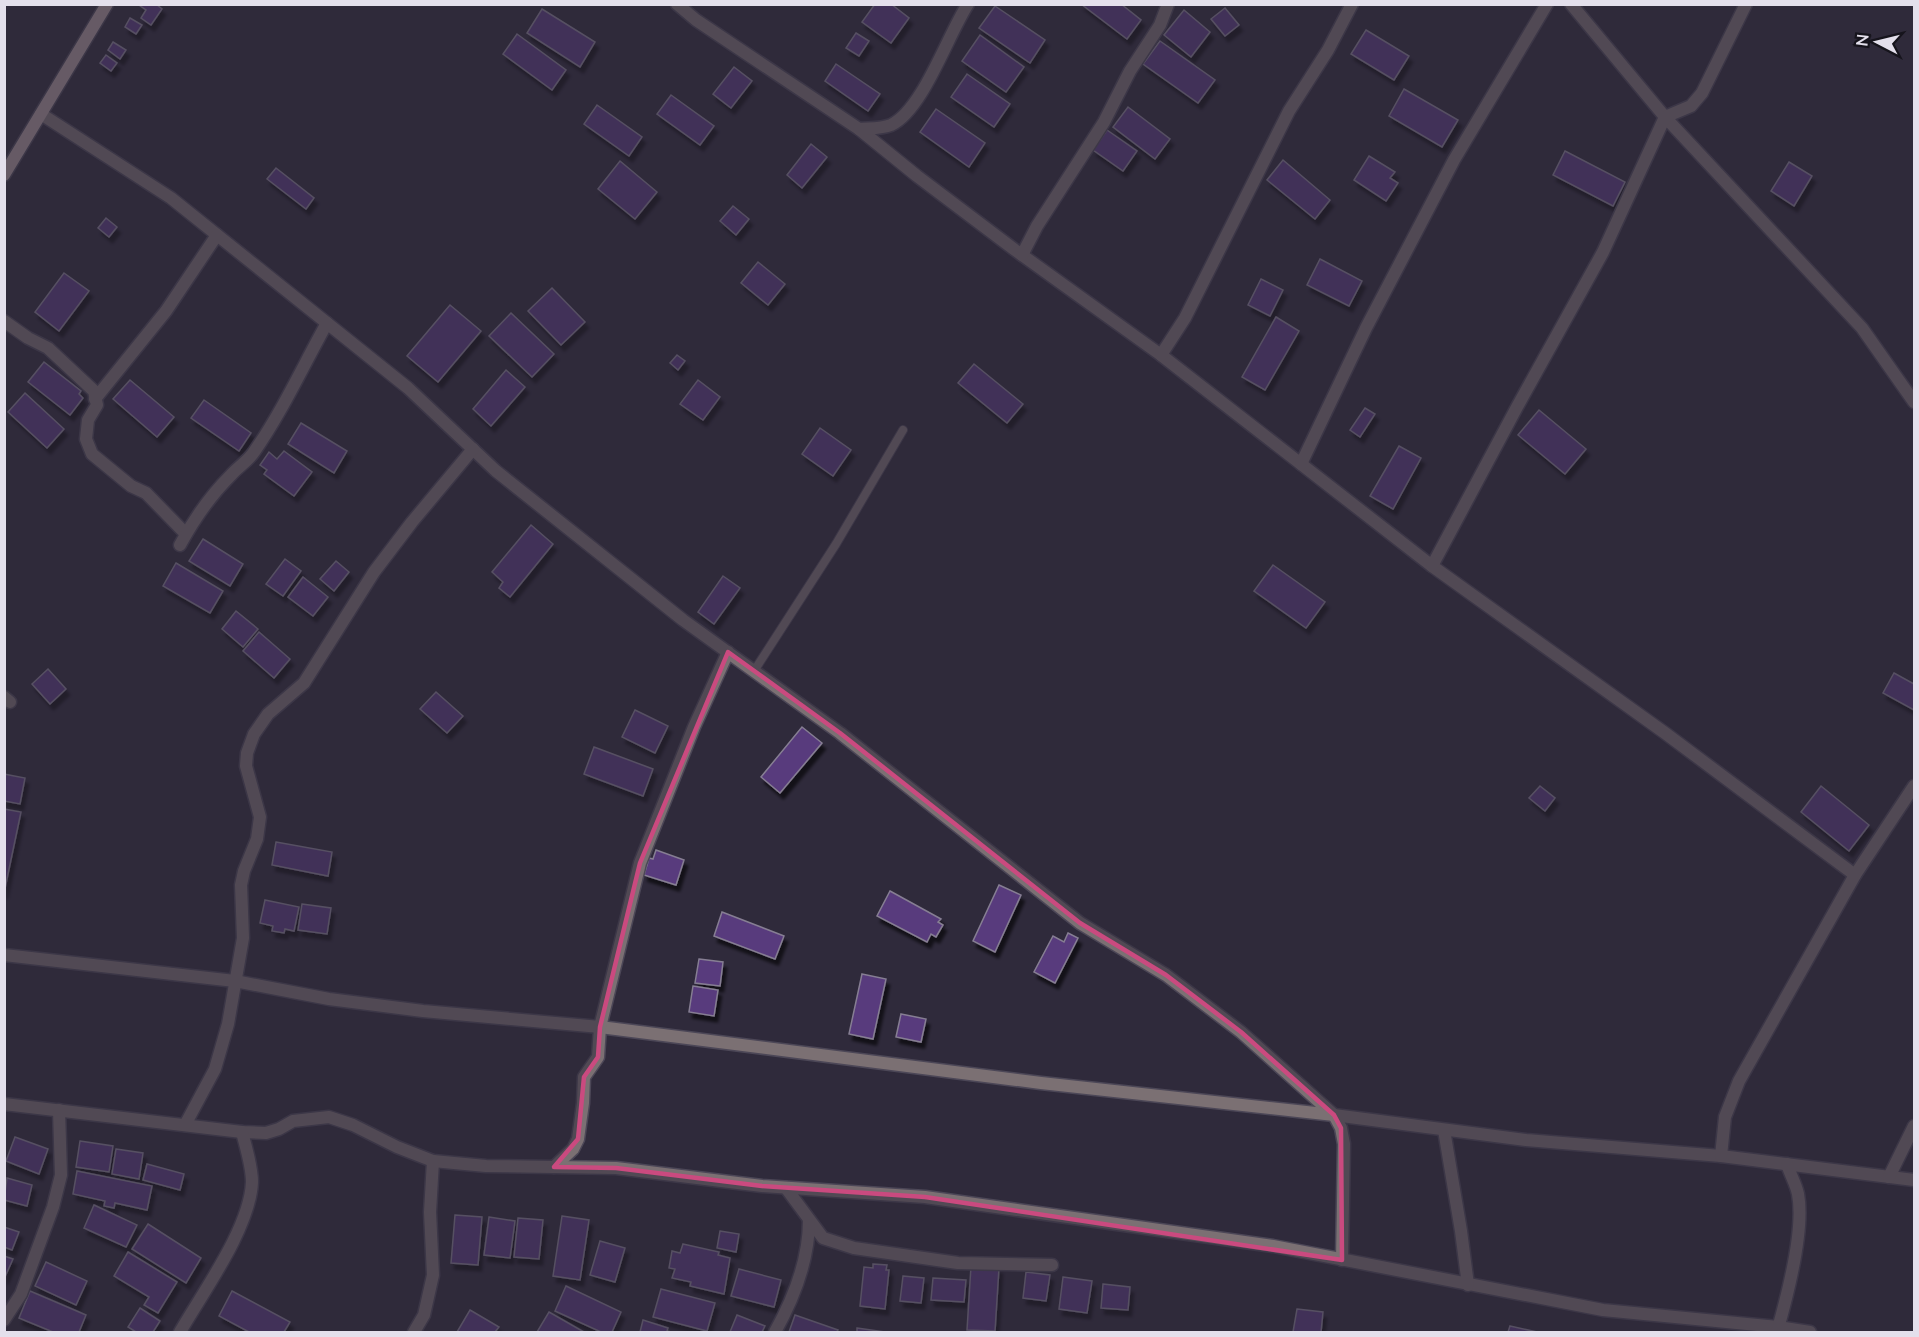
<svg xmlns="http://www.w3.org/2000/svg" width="1919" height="1337" font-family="Lato,sans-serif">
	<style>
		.building { fill: #583a7d; stroke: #867e93; stroke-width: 1.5; filter: url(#shadow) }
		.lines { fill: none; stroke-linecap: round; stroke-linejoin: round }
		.service-casing { stroke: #4c4757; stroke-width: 10 }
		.minor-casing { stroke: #4c4757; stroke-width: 15 }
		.secondary-casing { stroke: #4c4757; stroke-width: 15 }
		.service { stroke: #7b7073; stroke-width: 8 }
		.minor { stroke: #7b7073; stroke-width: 12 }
		.secondary { stroke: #a8969a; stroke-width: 12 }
		.marked { fill: none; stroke: #ca4a7f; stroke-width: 4.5; stroke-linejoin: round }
	</style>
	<defs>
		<filter id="shadow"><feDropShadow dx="3.5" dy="6" stdDeviation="1.5" flood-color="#0009"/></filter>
	</defs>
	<rect width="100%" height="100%" fill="#2f2a3b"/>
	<g class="building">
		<polygon points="156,4 162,9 151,25 141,18 146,10 139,5"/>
		<polygon points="875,4 891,4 909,18 891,43 862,22"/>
		<polygon points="1081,4 1121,4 1141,20 1127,39"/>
		<polygon points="995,6 1045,40 1030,63 979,28"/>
		<polygon points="1225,8 1239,25 1225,36 1211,19"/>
		<polygon points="542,9 595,42 580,67 527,33"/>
		<polygon points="1184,10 1210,32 1191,57 1164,35"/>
		<polygon points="130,18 142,25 136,34 125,27"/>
		<polygon points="1366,30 1409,56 1394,80 1351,54"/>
		<polygon points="856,33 869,41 859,56 846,48"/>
		<polygon points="517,34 566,70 552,90 503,54"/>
		<polygon points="980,35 1024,67 1006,92 962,61"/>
		<polygon points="1160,41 1215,80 1198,103 1143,64"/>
		<polygon points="113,42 126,50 120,59 108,50"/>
		<polygon points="106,55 117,63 111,71 100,63"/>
		<polygon points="836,64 880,94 868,111 825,81"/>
		<polygon points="734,67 752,81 731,108 713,94"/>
		<polygon points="967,74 1010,104 994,127 951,97"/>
		<polygon points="1404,89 1458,120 1442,147 1389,116"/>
		<polygon points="671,95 714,126 700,145 657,114"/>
		<polygon points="597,105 642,137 629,156 584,124"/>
		<polygon points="1128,107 1170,139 1155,159 1113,127"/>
		<polygon points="936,109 985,143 969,167 920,132"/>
		<polygon points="1107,130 1137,151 1123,171 1093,150"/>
		<polygon points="811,144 827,157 802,188 787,175"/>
		<polygon points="1565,151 1625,182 1613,206 1553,175"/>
		<polygon points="1369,156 1395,172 1390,178 1398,183 1386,201 1354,180"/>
		<polygon points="1283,160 1330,200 1315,219 1267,180"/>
		<polygon points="620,161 657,192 635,219 598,189"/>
		<polygon points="1789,162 1812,176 1794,206 1771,191"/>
		<polygon points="276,168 314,198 306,209 267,179"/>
		<polygon points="733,206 749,219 736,235 720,221"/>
		<polygon points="106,218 117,227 109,237 98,228"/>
		<polygon points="1320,259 1362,281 1349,306 1307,285"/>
		<polygon points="758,262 785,284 768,305 741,283"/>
		<polygon points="64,273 89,291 59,331 35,312"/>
		<polygon points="1261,279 1283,290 1270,316 1248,305"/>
		<polygon points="552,288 585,322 561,345 528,311"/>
		<polygon points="450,305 481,331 438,382 407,356"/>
		<polygon points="511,313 554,354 532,377 489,336"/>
		<polygon points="1276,317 1299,331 1265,390 1242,377"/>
		<polygon points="677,355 685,361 678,370 670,363"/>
		<polygon points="44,362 81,391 79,394 83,398 70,415 28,382"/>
		<polygon points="974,364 1023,404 1007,423 958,383"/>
		<polygon points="506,370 525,387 491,426 473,409"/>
		<polygon points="130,380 174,417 157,437 113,399"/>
		<polygon points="698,380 720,397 703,420 680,404"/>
		<polygon points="25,393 64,429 47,448 8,412"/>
		<polygon points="204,400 251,433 239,451 191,418"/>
		<polygon points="1365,408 1375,414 1360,437 1350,430"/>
		<polygon points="1539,410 1586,449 1565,474 1518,435"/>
		<polygon points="301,423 347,451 334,473 288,444"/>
		<polygon points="820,428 851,450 833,476 802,454"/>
		<polygon points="1399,446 1421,458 1393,509 1370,496"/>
		<polygon points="284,451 312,472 294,496 264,474 267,470 260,465 269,452 277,459"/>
		<polygon points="531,525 553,544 510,597 499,588 503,582 492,572"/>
		<polygon points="203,539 243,564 230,586 189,561"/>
		<polygon points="285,559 301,571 283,596 266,584"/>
		<polygon points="336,561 349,572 334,591 320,579"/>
		<polygon points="176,563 223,591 210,613 163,586"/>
		<polygon points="1273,565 1325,602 1306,628 1254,591"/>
		<polygon points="723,576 740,588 714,624 698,612"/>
		<polygon points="303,577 328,597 313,616 288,597"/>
		<polygon points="236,611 258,629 243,647 222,629"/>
		<polygon points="259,632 290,659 274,678 243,651"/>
		<polygon points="48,669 66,689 50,704 32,684"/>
		<polygon points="1894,673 1914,684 1914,710 1883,693"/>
		<polygon points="436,692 463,716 447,733 420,709"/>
		<polygon points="635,710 668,726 655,753 622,737"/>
		<polygon points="802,727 822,743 780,793 761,777"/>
		<polygon points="594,747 653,769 643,796 584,774"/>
		<polygon points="4,774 25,778 20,804 4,801"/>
		<polygon points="1540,786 1555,798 1545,811 1529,798"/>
		<polygon points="1821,786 1869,825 1849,851 1801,812"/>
		<polygon points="4,809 21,812 4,893"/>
		<polygon points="276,842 332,852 328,876 272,865"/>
		<polygon points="656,850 684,860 676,885 644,875 649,858 653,859"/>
		<polygon points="999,885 1021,895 995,952 973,941"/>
		<polygon points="890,891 941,919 938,922 943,925 936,937 931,934 927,942 877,916"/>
		<polygon points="265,900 299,907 294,931 285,929 284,933 272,931 273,926 260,923"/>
		<polygon points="302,904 331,908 327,934 298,930"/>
		<polygon points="722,912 784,936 775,959 714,936"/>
		<polygon points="1068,933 1078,938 1055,983 1034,972 1053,936 1064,942"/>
		<polygon points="699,959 723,962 720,986 695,983"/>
		<polygon points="862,974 886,979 873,1039 849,1034"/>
		<polygon points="693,986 718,990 714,1016 689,1012"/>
		<polygon points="901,1014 926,1019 921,1042 896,1037"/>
		<polygon points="15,1137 48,1149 39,1174 6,1161"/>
		<polygon points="80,1141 113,1146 109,1172 76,1167"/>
		<polygon points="116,1149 143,1153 139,1179 112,1174"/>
		<polygon points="147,1164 184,1174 180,1190 143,1180"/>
		<polygon points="77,1171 152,1186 147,1210 115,1203 114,1208 104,1206 105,1201 73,1194"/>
		<polygon points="7,1178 32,1185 27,1206 4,1200"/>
		<polygon points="94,1205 137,1225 126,1247 84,1228"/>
		<polygon points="455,1215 482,1217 478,1265 451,1263"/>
		<polygon points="562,1216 589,1220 580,1280 553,1276"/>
		<polygon points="489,1217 515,1221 510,1258 484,1255"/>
		<polygon points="518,1218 543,1220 539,1259 514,1257"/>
		<polygon points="148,1224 201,1258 186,1283 132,1249"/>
		<polygon points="4,1227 19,1232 12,1250 4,1247"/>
		<polygon points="720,1231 739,1234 736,1252 717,1248"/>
		<polygon points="600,1241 625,1248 615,1282 590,1275"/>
		<polygon points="683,1244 719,1252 718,1255 730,1258 724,1294 690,1286 691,1282 672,1278 675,1269 669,1268 672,1251 680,1253"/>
		<polygon points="128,1252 177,1282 158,1313 144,1305 149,1297 114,1276"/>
		<polygon points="4,1256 13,1259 4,1279"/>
		<polygon points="46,1262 87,1281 76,1305 35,1286"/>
		<polygon points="873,1264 887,1265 886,1270 889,1270 885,1309 860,1306 864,1267 873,1268"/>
		<polygon points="971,1266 999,1268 995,1331 967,1330"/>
		<polygon points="739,1269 781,1280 774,1307 731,1296"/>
		<polygon points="1026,1272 1050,1275 1046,1301 1023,1298"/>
		<polygon points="903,1276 924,1278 921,1303 900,1301"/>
		<polygon points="1063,1277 1092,1281 1087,1313 1059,1309"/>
		<polygon points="933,1278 966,1280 964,1302 931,1300"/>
		<polygon points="1103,1284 1130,1287 1128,1310 1101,1308"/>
		<polygon points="566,1286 621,1312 612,1332 601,1332 555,1311"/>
		<polygon points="661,1289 715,1303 707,1331 653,1317"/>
		<polygon points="30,1291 86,1315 79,1332 53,1332 19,1318"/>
		<polygon points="232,1291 290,1322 284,1332 249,1332 219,1316"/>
		<polygon points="140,1308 160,1321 153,1332 136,1332 128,1327"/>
		<polygon points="1297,1309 1323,1312 1321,1332 1293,1332"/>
		<polygon points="470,1310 499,1327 495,1332 457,1332"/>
		<polygon points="549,1312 584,1332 537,1332"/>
		<polygon points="737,1315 765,1326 762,1332 730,1332"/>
		<polygon points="795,1315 838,1330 837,1332 789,1332"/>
		<polygon points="643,1320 668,1328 667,1331 671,1332 640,1332"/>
		<polygon points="1510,1326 1537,1332 1508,1332"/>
		<polygon points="857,1328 885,1332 857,1332"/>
	</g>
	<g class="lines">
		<defs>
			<polyline id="service" points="754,671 836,544 903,430"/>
			<g id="minor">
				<polyline points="677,4 696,20 859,129 917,176 1015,250 1161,355 1432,566 1665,733 1855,875"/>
				<polyline points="1571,4 1665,117 1862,328 1914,402"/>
				<polyline points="41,114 171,198 408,388 496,471 683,620 840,733 1080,923 1166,975 1241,1032 1334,1115 1341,1128 1344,1144 1342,1260"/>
				<path d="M859,129C869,128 881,129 891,125C923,110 948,34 968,4"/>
				<polyline points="1022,255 1037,226 1104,122 1130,71 1160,25 1168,4"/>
				<polyline points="4,321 28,338 48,348 94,391 97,405 88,420 86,439 92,454 131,486 146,493 186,534"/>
				<polyline points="1161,355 1185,318 1289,111 1328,50 1352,4"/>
				<polyline points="95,399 166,311 217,235"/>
				<polyline points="1301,464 1366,328 1454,160 1547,4"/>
				<path d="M180,545C194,519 210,496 231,475C238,467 248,461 254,452C282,412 303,366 327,323"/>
				<polyline points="1432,566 1517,407 1603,252 1665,117 1691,106 1702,93 1746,4"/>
				<polyline points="4,697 10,702"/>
				<polyline points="4,955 235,981 329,999 423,1011 600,1027 1041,1083 1334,1115 1526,1140 1721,1156 1914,1180"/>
				<polyline points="4,1104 242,1132 266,1133 279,1129 293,1121 329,1117 353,1125 397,1147 433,1161 486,1166 616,1168 762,1186 925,1197 1273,1246 1603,1310 1778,1327 1810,1332"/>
				<polyline points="185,1125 215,1069 228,1024 243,938 241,885 244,871 257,839 260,817 246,766 247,753 254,734 268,714 304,683 374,572 412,522 473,449"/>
				<polyline points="1444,1130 1461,1231 1468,1285"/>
				<polyline points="1721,1156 1725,1117 1739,1081 1855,875 1914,786"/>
				<polyline points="554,1167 573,1149 578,1139 583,1103 584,1077 598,1057 600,1027 640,863 694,727 728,652"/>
				<polyline points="1889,1177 1914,1126"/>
				<polyline points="786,1188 823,1238 854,1248 958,1263 1052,1265"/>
				<polyline points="4,1320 21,1294 53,1207 61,1175 59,1110"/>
				<path d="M180,1332C203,1292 250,1228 252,1182C252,1166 246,1148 242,1132"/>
				<polyline points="414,1332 424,1315 433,1275 430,1212 433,1161"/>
				<path d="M775,1332C794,1298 809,1260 809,1220"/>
				<path d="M1777,1332C1787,1297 1805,1230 1798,1194C1796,1184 1790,1174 1787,1164"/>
			</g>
			<polyline id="secondary" points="4,175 107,4"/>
		</defs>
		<use href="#service" class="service-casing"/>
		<use href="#minor" class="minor-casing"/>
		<use href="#secondary" class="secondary-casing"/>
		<use href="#service" class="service"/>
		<use href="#minor" class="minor"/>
		<use href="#secondary" class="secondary"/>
	</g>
	<path d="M0 0H1919V1337H0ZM728,652L840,733L1080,923L1166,975L1241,1032L1334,1115L1341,1128L1342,1260L925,1197L762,1186L616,1168L554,1167L578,1139L584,1077L598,1057L600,1027L640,863Z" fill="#2f2a3b" fill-opacity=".55" fill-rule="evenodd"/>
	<path class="marked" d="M728,652L840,733L1080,923L1166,975L1241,1032L1334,1115L1341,1128L1342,1260L925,1197L762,1186L616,1168L554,1167L578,1139L584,1077L598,1057L600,1027L640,863Z"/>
	<rect width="1919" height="1337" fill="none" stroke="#e4e0ec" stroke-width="12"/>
	<g transform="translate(1877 42) rotate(277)" stroke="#16141c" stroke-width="4.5" paint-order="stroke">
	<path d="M0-4.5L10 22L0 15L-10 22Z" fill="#e4e0ec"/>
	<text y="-9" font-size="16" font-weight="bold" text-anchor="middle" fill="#e4e0ec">N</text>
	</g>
</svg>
